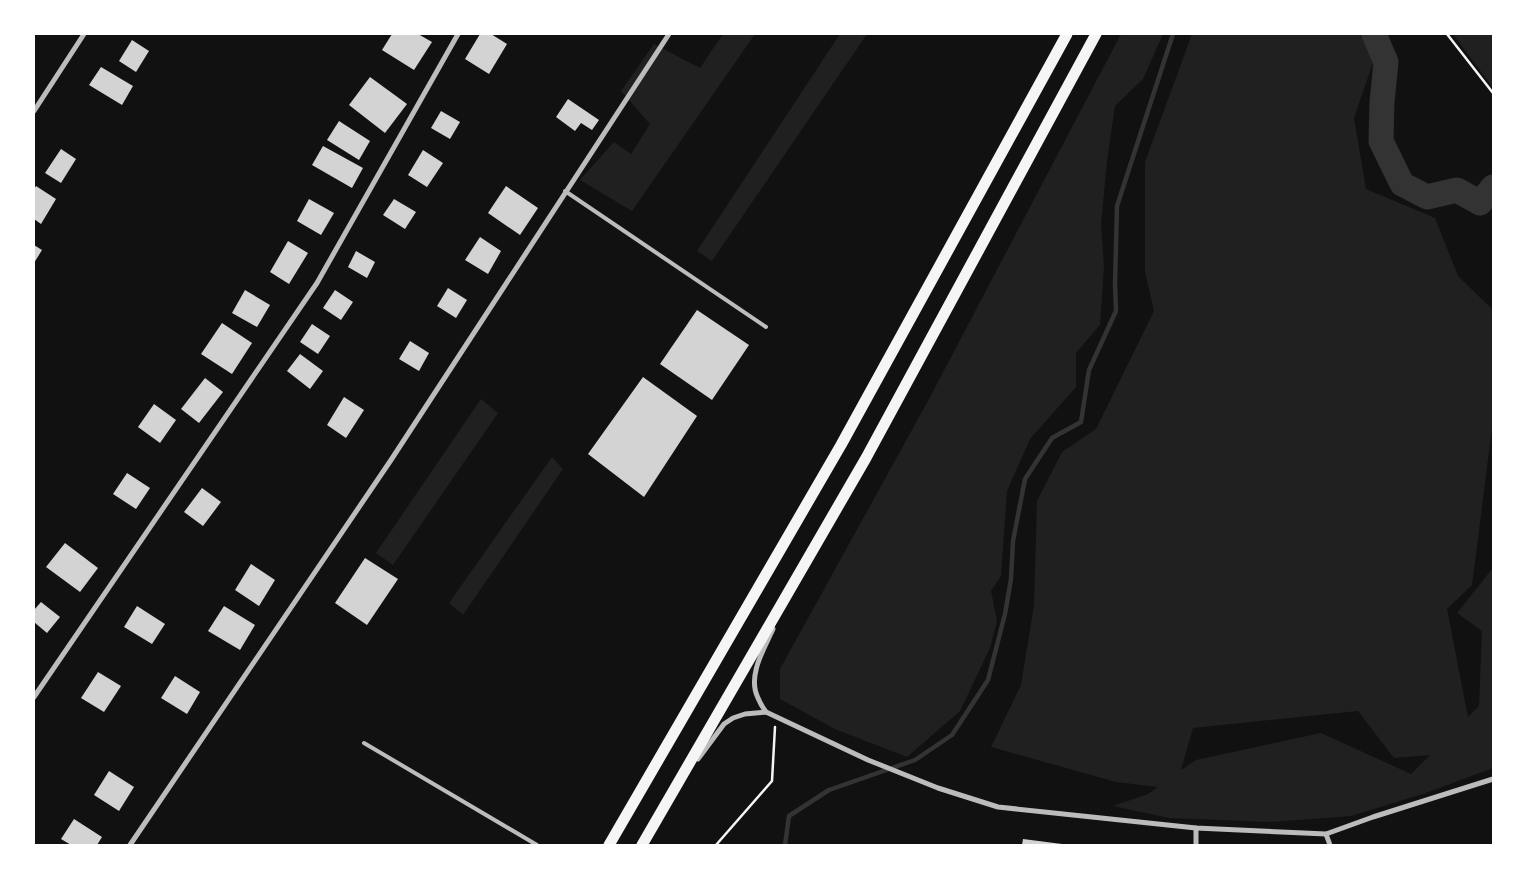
<svg xmlns="http://www.w3.org/2000/svg" width="1527" height="879" font-family="'Golos Text',sans-serif">
	<style>
		.green { fill: #202020; fill-rule: evenodd }
		.lines { fill: none; stroke-linecap: round; stroke-linejoin: round }
		.stream { stroke: #333; stroke-width: 4.5 }
		.river { stroke: #333; stroke-width: 25 }
		.building { fill: #d3d3d3 }
		.path { stroke: #f5f5f5; stroke-width: 2.5 }
		.service { stroke: #bcbcbc; stroke-width: 4 }
		.minor { stroke: #bcbcbc; stroke-width: 5 }
		.primary { stroke: #f5f5f5; stroke-width: 11 }
	</style>
	<rect width="100%" height="100%" fill="#111"/>
	<g class="green">
		<polygon points="723,34 755,34 632,211 580,180 614,142 631,154 650,124 621,91 654,44 700,68"/>
		<polygon points="840,34 867,34 712,261 697,251"/>
		<polygon points="1121,34 1163,34 1143,79 1115,106 1107,161 1101,225 1104,266 1100,325 1076,353 1076,387 1030,439 1007,491 1001,576 991,591 997,621 990,648 960,711 907,757 835,729 780,699 780,669 929,399"/>
		<path d="M1192,34H1362L1375,57L1354,118L1366,189L1435,218L1458,276L1491,308L1493,325V428H1492L1472,585L1447,609L1468,717L1479,706L1482,631L1457,613L1492,569L1493,546V768L1423,794L1351,816L1270,822L1169,818L1113,806L1148,794L1158,787L1116,782L991,747L1021,685L1034,605L1037,501L1062,452L1096,429L1154,311L1145,272V162ZM1358,711L1394,758L1430,755L1411,774L1321,733L1196,760L1181,770L1193,728Z"/>
		<polygon points="1453,34 1493,34 1493,88"/>
		<polygon points="481,399 498,413 393,565 376,553"/>
		<polygon points="552,457 563,469 463,615 449,603"/>
	</g>
	<g class="lines">
		<polyline class="stream" points="785,845 789,816 829,790 915,760 952,735 988,680 1005,614 1011,579 1013,541 1025,479 1052,438 1081,422 1089,370 1116,311 1115,284 1117,206 1173,34"/>
		<polyline class="river" points="1374,34 1386,62 1382,102 1381,141 1402,184 1427,197 1457,190 1480,203 1493,187"/>
	</g>
	<g class="building">
		<polygon points="392,34 418,34 432,42 414,70 382,50"/>
		<polygon points="480,34 491,34 507,44 489,74 465,59"/>
		<polygon points="132,40 149,51 136,72 119,61"/>
		<polygon points="101,67 133,86 122,105 89,85"/>
		<polygon points="370,77 407,104 385,133 349,105"/>
		<polygon points="568,99 599,120 592,130 581,123 575,131 556,117"/>
		<polygon points="441,111 460,122 450,139 431,128"/>
		<polygon points="339,121 370,141 359,160 327,140"/>
		<polygon points="323,146 363,168 352,188 312,165"/>
		<polygon points="61,149 76,159 61,183 45,173"/>
		<polygon points="423,150 443,163 427,187 408,175"/>
		<polygon points="36,186 56,199 41,224 34,219 34,189"/>
		<polygon points="506,186 538,208 520,235 488,213"/>
		<polygon points="309,199 334,213 321,235 297,221"/>
		<polygon points="394,199 416,212 405,229 383,215"/>
		<polygon points="480,237 501,251 488,274 465,260"/>
		<polygon points="288,241 308,253 289,284 270,272"/>
		<polygon points="34,245 42,250 34,263"/>
		<polygon points="356,251 375,262 367,278 348,267"/>
		<polygon points="448,288 467,300 456,318 437,306"/>
		<polygon points="245,290 270,305 257,327 232,313"/>
		<polygon points="335,290 353,302 341,320 323,308"/>
		<polygon points="697,310 749,345 712,400 660,364"/>
		<polygon points="222,323 252,343 232,374 201,354"/>
		<polygon points="312,324 330,336 318,354 300,342"/>
		<polygon points="410,341 429,353 419,371 399,359"/>
		<polygon points="300,354 323,371 310,389 287,371"/>
		<polygon points="643,377 697,416 644,497 588,454"/>
		<polygon points="205,378 223,392 199,423 181,409"/>
		<polygon points="344,397 364,410 346,438 327,425"/>
		<polygon points="154,404 176,420 160,443 138,427"/>
		<polygon points="127,473 150,488 136,509 113,494"/>
		<polygon points="202,488 221,502 203,526 184,512"/>
		<polygon points="65,543 98,568 80,592 46,567"/>
		<polygon points="365,558 398,579 367,625 335,603"/>
		<polygon points="251,564 275,580 259,606 235,590"/>
		<polygon points="41,602 60,617 47,633 34,622 34,610"/>
		<polygon points="137,606 165,624 152,644 124,627"/>
		<polygon points="224,606 255,625 240,650 208,631"/>
		<polygon points="98,672 121,686 104,712 81,698"/>
		<polygon points="175,676 200,692 187,714 161,698"/>
		<polygon points="109,771 134,787 119,811 94,795"/>
		<polygon points="74,819 102,837 97,845 71,845 61,839"/>
		<polygon points="1023,839 1062,844 1062,845 1022,845"/>
	</g>
	<g class="lines">
		<g class="path">
			<polyline points="1447,34 1493,93"/>
			<polyline points="716,845 772,781 775,727"/>
		</g>
		<g class="service">
			<polyline points="565,191 766,327"/>
			<polyline points="364,743 537,845"/>
		</g>
		<g class="minor">
			<polyline points="34,111 84,34"/>
			<polyline points="34,697 317,283 458,34"/>
			<path d="M766,712C763,708 760,703 758,698C747,676 764,649 773,629"/>
			<polyline points="698,759 724,724 733,718 745,714 766,712 868,760 938,788 998,807 1196,828 1326,834 1373,817 1493,779"/>
			<polyline points="1196,828 1196,845"/>
			<polyline points="1326,834 1330,845"/>
			<polyline points="130,845 391,460 669,34"/>
		</g>
		<g class="primary">
			<polyline points="609,845 841,445 1067,34"/>
			<polyline points="642,845 866,458 1096,34"/>
		</g>
	</g>
	<rect width="1527" height="879" fill="none" stroke="#ffffff" stroke-width="70"/>
</svg>
